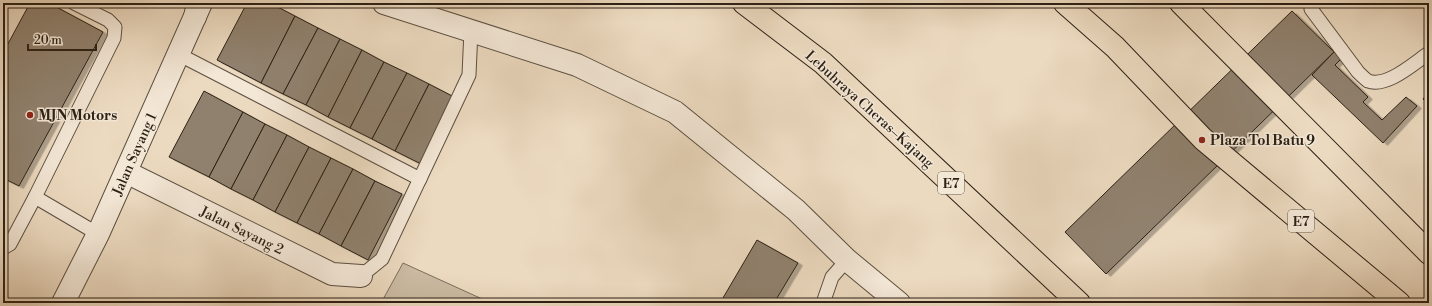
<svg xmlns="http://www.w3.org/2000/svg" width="1432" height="306" font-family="'Libre Bodoni',serif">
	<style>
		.green { fill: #cbbba3; stroke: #7c6e5c }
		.building { fill: #90816e; stroke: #2c2115; filter: url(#shadow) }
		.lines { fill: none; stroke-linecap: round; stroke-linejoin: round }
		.service-casing { stroke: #5c4f40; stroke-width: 15 }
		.minor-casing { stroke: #5c4f40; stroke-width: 24 }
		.tertiary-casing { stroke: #5c4f40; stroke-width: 24 }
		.motorway-casing { stroke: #2c2115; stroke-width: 24 }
		.service { stroke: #f3e7d6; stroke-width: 13 }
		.minor { stroke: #f3e7d6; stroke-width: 22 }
		.tertiary { stroke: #f3e7d6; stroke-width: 22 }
		.motorway { stroke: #ecdac0; stroke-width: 22 }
		.poi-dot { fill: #8f2418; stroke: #f3e7d6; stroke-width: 1.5 }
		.labels { text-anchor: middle; stroke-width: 3; stroke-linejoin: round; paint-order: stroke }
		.shield { fill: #f3e7d6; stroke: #685c4f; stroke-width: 1 }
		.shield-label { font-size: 13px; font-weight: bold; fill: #2c2115 }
		.street-label { font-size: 14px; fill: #2c2115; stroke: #f3e7d6 }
		.poi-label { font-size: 14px; font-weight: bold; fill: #2c2115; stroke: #f3e7d6; text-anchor: start }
	</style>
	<defs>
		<filter id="shadow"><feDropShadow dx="4.5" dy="2.5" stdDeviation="0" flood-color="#0004"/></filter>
	</defs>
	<rect width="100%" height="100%" fill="#ecdac0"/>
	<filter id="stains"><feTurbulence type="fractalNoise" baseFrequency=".005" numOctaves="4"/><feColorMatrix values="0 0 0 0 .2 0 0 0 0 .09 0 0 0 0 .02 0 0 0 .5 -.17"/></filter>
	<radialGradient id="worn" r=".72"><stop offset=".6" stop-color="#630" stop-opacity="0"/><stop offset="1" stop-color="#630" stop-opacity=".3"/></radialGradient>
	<polygon class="green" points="403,263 491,303 381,303"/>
	<g class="building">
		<polygon points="30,3 49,3 103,32 19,186 3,178 3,53"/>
		<polygon points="247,3 270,3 295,16 261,83 217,60"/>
		<polygon points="1292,11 1334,52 1106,274 1065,232"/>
		<polygon points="295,16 318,28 283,94 261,83"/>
		<polygon points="318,28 340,39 306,105 283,94"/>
		<polygon points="340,39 362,50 328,117 306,105"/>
		<polygon points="362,50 384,62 350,128 328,117"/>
		<polygon points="1334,52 1341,59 1335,65 1368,97 1363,102 1382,120 1406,97 1417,106 1383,143 1312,75"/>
		<polygon points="384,62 407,73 372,139 350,128"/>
		<polygon points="407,73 429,84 395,151 372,139"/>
		<polygon points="429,84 456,98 421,164 395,151"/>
		<polygon points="204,91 243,112 209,177 169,157"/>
		<polygon points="1429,92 1429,104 1423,99"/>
		<polygon points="243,112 265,124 231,189 209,177"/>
		<polygon points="265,124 287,135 253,200 231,189"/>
		<polygon points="287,135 309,147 275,212 253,200"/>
		<polygon points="309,147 331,158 297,223 275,212"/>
		<polygon points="331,158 353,169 319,234 297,223"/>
		<polygon points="353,169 375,181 341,246 319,234"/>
		<polygon points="375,181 402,194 368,260 341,246"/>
		<polygon points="757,240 798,263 774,303 720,303"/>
	</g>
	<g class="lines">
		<defs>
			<g id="service">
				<path d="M1311,9L1358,72C1361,75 1365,79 1368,81C1387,88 1414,63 1429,53"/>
				<polyline points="178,54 420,179"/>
				<polyline points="35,197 114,38 115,27 108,20 74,3"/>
				<polyline points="3,248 10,244 35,197 98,234"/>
				<polyline points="361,276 382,259 469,75 471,30"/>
				<polyline points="823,303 832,277 847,260"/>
			</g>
			<g id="minor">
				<polyline points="126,172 332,274 361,276"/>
				<polyline points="63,303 98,234 201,3"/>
			</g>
			<g id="tertiary">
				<polyline points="384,3 577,65 675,112 796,210 847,260 899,303"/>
				<polyline points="195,17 198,3"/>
			</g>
			<g id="motorway">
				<polyline points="744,3 823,63 1079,303"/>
				<polyline points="1065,3 1115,47 1203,139 1399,303"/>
				<polyline points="1181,3 1429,253"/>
			</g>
		</defs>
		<use href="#service" class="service-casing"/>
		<use href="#minor" class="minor-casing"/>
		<use href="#tertiary" class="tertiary-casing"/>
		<use href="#motorway" class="motorway-casing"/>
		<use href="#service" class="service"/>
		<use href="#minor" class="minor"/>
		<use href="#tertiary" class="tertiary"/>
		<use href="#motorway" class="motorway"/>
	</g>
	<g class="poi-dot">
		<circle cx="30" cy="115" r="4"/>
		<circle cx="1202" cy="140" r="4"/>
	</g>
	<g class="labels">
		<g class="shield">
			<rect x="938" y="172" width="26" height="22" rx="3"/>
			<rect x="1288" y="210" width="26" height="22" rx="3"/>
		</g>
		<g class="shield-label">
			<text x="951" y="188">E7</text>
			<text x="1301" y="226">E7</text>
		</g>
		<g class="street-label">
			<text transform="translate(870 109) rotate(42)" y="5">Lebuhraya Cheras–Kajang</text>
			<text transform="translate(134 154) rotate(-66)" y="5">Jalan Sayang 1</text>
			<text transform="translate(242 230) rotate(26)" y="5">Jalan Sayang 2</text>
		</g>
		<g class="poi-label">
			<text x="38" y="120">MJN Motors</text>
			<text x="1210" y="145">Plaza Tol Batu 9</text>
		</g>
	</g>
	<rect width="1432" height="306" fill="none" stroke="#ecdac0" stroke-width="16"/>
	<rect x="4" y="4" width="1424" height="298" fill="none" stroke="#2c2115" stroke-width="2"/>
	<rect x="8" y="8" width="1416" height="290" fill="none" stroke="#2c2115"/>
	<path d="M28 44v6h68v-6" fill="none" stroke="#2c2115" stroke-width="2"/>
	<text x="34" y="44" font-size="12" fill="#2c2115" stroke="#f3e7d6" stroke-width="3" paint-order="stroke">20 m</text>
	<rect width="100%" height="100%" filter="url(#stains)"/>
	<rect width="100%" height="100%" fill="url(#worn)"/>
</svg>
